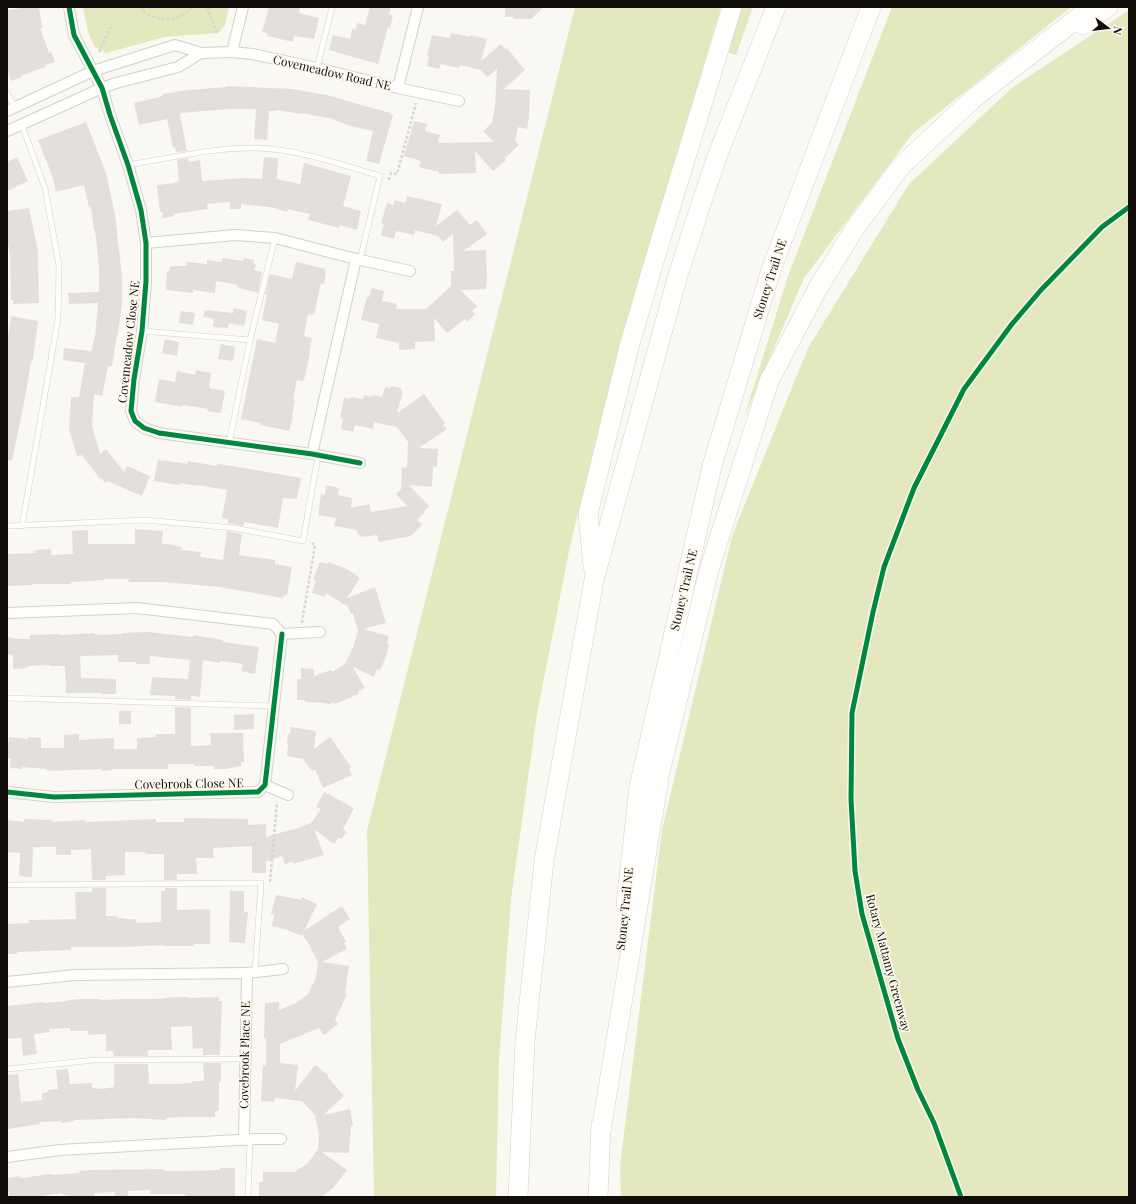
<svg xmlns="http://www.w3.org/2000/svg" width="1136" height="1204" font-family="'Playfair Display',serif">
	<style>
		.green { fill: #e4e8be }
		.building { fill: #e3e0db }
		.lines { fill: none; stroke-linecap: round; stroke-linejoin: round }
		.service-casing { stroke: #d3d1cb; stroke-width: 6 }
		.minor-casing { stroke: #d3d1cb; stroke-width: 12 }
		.motorway-casing { stroke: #d3d1cb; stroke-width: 20 }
		.path { stroke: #d6d6d4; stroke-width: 2.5; stroke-dasharray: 3 2; stroke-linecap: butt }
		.service { stroke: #fefefd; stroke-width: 5 }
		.minor { stroke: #fefefd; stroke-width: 10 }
		.motorway { stroke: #fefefd; stroke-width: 19 }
		.cycleway-casing { stroke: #fef9ef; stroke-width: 8 }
		.cycleway { stroke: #00873e; stroke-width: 5 }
		.labels { text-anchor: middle; stroke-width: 3.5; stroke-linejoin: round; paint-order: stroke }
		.street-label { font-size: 12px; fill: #120f0a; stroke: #fef9ef }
	</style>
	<rect width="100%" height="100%" fill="#faf8f2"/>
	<g class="green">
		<polygon points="83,7 229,7 225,25 218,33 165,37 106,53 94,46 88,32"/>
		<polygon points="575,7 721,7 618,349 570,546 537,714 511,899 499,1060 496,1197 374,1197 367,831"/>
		<polygon points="740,7 753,7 736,55 729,53"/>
		<polygon points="892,7 1071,7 912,134 804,278 744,418 788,276"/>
		<polygon points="1129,10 1129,1197 621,1197 620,1166 662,830 732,536 808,348 909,184 1013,87"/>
	</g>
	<g class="building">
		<polygon points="29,7 39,7 42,28 40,28 49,53 51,52 55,62 45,65 46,67 22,75 22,77 11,81 7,69 7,10"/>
		<polygon points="269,7 300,7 299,13 319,18 314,39 294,36 293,42 267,36 268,33 262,32"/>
		<polygon points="370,7 391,7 389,14 393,15 390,28 388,27 378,64 329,50 333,35 350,39 352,29 356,30 357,23 365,25"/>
		<polygon points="505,7 544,7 531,19 513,19 513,17 505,17"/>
		<polygon points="451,33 470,37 470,35 487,39 481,61 501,44 505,49 507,48 525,70 504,89 530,90 529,117 527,129 518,127 515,141 519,145 505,158 506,160 493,171 475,151 476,173 439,174 439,172 419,167 421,161 404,156 414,121 427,124 425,131 440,135 438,143 494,142 483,131 492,123 495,106 497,69 487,77 481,70 460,65 459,68 441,64 439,69 427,66 429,56 427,56 432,35 450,38"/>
		<polygon points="227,86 292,89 327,95 390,113 389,114 393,115 379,164 366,161 373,131 351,126 329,118 301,113 301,114 277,110 277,111 269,111 267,140 254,139 256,109 228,109 181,113 180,115 187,151 176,152 175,147 173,147 167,119 139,125 134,103 163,96 163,94 188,90 227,87"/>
		<polygon points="86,122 106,173 115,214 122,277 122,303 118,335 117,335 112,366 108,366 102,396 94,394 92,426 100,454 106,449 124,472 127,466 150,476 142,496 107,481 105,483 101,478 100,479 82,455 77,456 69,429 71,397 79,397 85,363 63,360 64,348 91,351 92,350 94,338 95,338 98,303 69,304 68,293 99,292 99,267 95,230 94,231 91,207 89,207 84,185 56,192 53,178 38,140"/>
		<polygon points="17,157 28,181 7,191 7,162"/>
		<polygon points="264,157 278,158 277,179 300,184 304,163 351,176 343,206 361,211 357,230 340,225 339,228 308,220 310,214 288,209 287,212 276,209 276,208 241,204 241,209 230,209 230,202 207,204 208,209 173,214 174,216 163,218 162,212 160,212 157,185 175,183 174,182 179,181 177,160 188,158 189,162 200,160 202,181 246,178 262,179"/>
		<polygon points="407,196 442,204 436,226 457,210 470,225 477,220 487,234 463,251 486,250 487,279 486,289 460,290 477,306 472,311 475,314 467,322 465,319 447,333 434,318 435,341 415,342 415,349 399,350 399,343 376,338 379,324 361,320 367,297 369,297 372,288 384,291 382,301 397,304 396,309 426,309 451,286 451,271 454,271 453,234 443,242 438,236 415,230 414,235 396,231 394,239 381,235 384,224 381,223 387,203 393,205 395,200 405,203"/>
		<polygon points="29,208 38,251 39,303 13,304 14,300 11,300 10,257 7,236 7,211"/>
		<polygon points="222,258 243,261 244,258 254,260 254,264 256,265 254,270 262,272 258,293 237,287 238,285 216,281 215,293 193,290 193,293 166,290 167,271 169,271 170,267 173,267 172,266 187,266 187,262 207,264 207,260 222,262"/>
		<polygon points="296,262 326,269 325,273 326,273 324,284 321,283 314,315 308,314 304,336 312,338 309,353 310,353 304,380 302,381 297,380 293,399 295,400 292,416 293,417 289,431 260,425 261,423 241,419 257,339 275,343 279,324 262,320 267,295 265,294 270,274 292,279"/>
		<polygon points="234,308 247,311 244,326 229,323 228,328 213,327 214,319 203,317 205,310 233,313"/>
		<polygon points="181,311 195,313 193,325 179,323"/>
		<polygon points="11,316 38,321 33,359 31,363 23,408 12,461 7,460 7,344"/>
		<polygon points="165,339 179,342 177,356 162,353"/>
		<polygon points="221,344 235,347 233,361 218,359"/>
		<polygon points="196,370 211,373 209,388 225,391 221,413 207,411 208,409 183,405 183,407 155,402 159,379 175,382 177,371 195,375"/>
		<polygon points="391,386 401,388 401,391 403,391 397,413 424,394 445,423 443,425 447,429 419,448 438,449 437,467 433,466 432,487 409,485 429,506 424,511 425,512 417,520 422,525 411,536 379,542 377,535 362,537 358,535 357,530 334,526 336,518 318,515 321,494 325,495 326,485 339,488 338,495 352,498 351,508 369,504 371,512 407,506 396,494 401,489 402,467 407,468 408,442 397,427 374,422 373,429 355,425 353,432 341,429 343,419 340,418 344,398 351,399 351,397 363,399 364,395 371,397 372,395 382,397 385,387 390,388"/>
		<polygon points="158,460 161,461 161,460 187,464 188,461 217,466 217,464 226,465 301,478 297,499 283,498 278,528 244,522 243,526 228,523 228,519 222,518 227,490 197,485 197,486 180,483 179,485 154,481"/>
		<polygon points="135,529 163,531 162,544 175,545 175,546 182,547 181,550 201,552 200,557 223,560 227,531 242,534 239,555 275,560 275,564 292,567 287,595 284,595 283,598 219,587 164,582 128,582 129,579 104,579 104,580 71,582 71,584 33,584 33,585 7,586 7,554 36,553 35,550 51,549 51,555 73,554 72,531 88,530 88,544 135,544"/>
		<polygon points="320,562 327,564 328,562 347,569 360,578 347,598 375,587 386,623 363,629 389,636 387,644 389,645 386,657 380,670 377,669 374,677 353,667 365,688 358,692 359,694 335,704 334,702 327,705 326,703 305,702 305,700 297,700 297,679 301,679 301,668 314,669 314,676 331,670 332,672 345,664 353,648 358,631 353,613 351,614 348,607 326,593 325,597 312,593 316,580 313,579"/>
		<polygon points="148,632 193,637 193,635 223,640 223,642 259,647 255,674 241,671 243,664 220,661 220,663 203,660 200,697 191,696 191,700 175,699 175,696 150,695 152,677 188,679 190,660 150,656 150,664 136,664 136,662 118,662 118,655 80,656 81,678 116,679 116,694 102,694 102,693 66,693 65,666 50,666 50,665 27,666 28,668 13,669 13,655 7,654 7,637 19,639 30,639 30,635 60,634 61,635 95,633 95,635 122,634 122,633"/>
		<polygon points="175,707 191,708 191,746 211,745 210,733 243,733 244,762 241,762 241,766 227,769 214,769 214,766 194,766 194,764 168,764 168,769 112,769 112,770 102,771 102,769 47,771 47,769 22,767 22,769 10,768 11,758 7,758 9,737 28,739 28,737 41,738 41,748 64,748 64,735 79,734 79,740 114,738 114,749 137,749 137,738 156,737 156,734 175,734"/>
		<rect x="119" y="711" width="12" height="13"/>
		<polygon points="254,714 254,729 234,730 234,715"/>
		<polygon points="291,727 316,731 314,749 330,737 351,767 349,768 352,775 323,788 315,769 312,771 303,759 287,756 288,744 287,744 288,733 290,734"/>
		<polygon points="324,792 354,808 343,829 347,832 341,839 339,838 334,844 314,829 324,855 293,864 293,862 285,864 282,856 266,862 266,873 252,873 252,846 213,848 214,858 196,858 197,874 177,874 177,880 164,880 164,854 145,854 145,852 125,852 125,875 106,876 106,880 92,880 91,849 71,850 71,855 56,855 56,847 33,847 32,877 19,876 20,853 7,852 7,820 24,822 24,819 52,820 52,822 85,820 85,822 156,819 156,822 184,822 184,818 248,819 248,825 266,824 266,837 293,829 293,830 311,823 321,809 316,807"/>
		<polygon points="92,888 106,888 106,916 117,916 117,918 123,918 123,919 135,919 136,923 161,922 161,891 165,891 165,888 177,888 177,910 210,909 210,944 194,944 194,946 163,946 163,945 121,947 71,947 71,950 17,952 17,954 7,954 7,924 29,923 29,920 76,919 75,892 92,892"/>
		<polygon points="230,891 244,891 244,912 248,912 245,943 229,942"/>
		<polygon points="276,895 301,900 302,897 317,904 304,931 342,906 350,919 338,927 346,942 344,943 347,949 322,962 349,966 345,993 347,994 335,1020 338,1024 324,1035 319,1028 280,1044 280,1063 298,1065 295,1091 315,1065 328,1075 327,1076 344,1096 323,1115 350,1109 353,1125 351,1126 349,1153 322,1152 347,1170 333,1188 321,1197 259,1197 259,1182 263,1182 263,1172 295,1172 308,1163 318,1149 319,1134 315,1117 316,1116 302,1101 275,1098 274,1102 261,1101 263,1065 266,1066 266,1038 264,1038 265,1003 279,1002 279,1010 298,1002 308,994 316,978 318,962 310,946 302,934 301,936 288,930 272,926 274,915 271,914"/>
		<polygon points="173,997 188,997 188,998 219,997 219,1001 222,1001 220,1055 203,1055 203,1048 193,1049 192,1026 171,1027 172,1050 148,1050 148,1056 114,1056 113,1051 106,1051 106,1034 88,1035 88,1031 70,1031 70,1028 49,1029 50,1032 34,1034 37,1054 23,1056 21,1038 7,1039 7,1006 43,1002 44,1003 68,1001 68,1000 80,999 101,999 101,1000 122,999 159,999"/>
		<polygon points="203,1063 221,1063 221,1082 219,1082 219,1105 218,1111 215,1111 215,1117 181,1117 166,1118 166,1120 134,1118 74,1120 74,1121 61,1123 61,1121 40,1122 40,1124 8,1129 7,1075 18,1074 21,1102 42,1100 42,1093 48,1092 48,1090 58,1089 56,1070 68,1069 70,1084 92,1083 92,1088 102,1089 114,1087 114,1064 148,1064 149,1084 175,1084 192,1083 192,1081 204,1081"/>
		<polygon points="220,1168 235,1168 235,1196 185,1197 185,1194 150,1194 150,1190 128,1191 128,1197 115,1197 114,1192 94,1193 94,1197 69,1197 69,1195 63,1195 62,1193 41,1196 41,1197 9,1197 7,1183 7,1178 20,1176 21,1178 51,1174 52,1175 80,1173 79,1171 90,1170 164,1169 164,1171 188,1171 220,1170"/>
	</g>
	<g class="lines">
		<defs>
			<g id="service">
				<polyline points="317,68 332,7"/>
				<polyline points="7,93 15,107"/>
				<polyline points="22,125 45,188 59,266 58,319 22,526"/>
				<path d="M128,165C171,158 215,147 258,148C297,149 342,165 380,176L360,260"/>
				<polyline points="142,331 250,340"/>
				<polyline points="229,443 250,340 275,238"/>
				<polyline points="7,526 145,520 234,528 303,541 318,456"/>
				<polyline points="7,698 273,706"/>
				<polyline points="7,885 261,883 255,972"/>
				<polyline points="7,1069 95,1060 245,1059"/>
				<polyline points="248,1197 250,1140"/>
			</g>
			<g id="minor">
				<polyline points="69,7 74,35 102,88 110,115 128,165 141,210 146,243 146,281 142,331 134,379 131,411 135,421 144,428 159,433 312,454 360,463"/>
				<polyline points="232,52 243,7"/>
				<polyline points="398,88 418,7"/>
				<polyline points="7,111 93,71 175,45 201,53 232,52 252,54 317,68 398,88 459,101"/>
				<polyline points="7,131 102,88 116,83 178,67 201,53"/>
				<polyline points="146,243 235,235 275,238 356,259 312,454"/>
				<polyline points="356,259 410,271"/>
				<polyline points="7,613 137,608 273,624 282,634"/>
				<polyline points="282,634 320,632"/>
				<polyline points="265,785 288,795"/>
				<polyline points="7,792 54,797 258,792 265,785 282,634"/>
				<polyline points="247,973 283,969"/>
				<polyline points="7,982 75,975 247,973 244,1140"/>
				<polyline points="7,1157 60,1150 257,1139 281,1139"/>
			</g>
			<g id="motorway">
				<polyline points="1083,25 1108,7"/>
				<polyline points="593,567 588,514 629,347 655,258 732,7"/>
				<polyline points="626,904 639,787 712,466 771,270 871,7"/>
				<polyline points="600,1137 660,772 709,570 769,381 818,288 855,228 902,165 974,98 1092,7"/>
				<polyline points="518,1197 525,1041 544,861 594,580 678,275 700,207 718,154 776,7"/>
				<polyline points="598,1197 601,1125"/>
			</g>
		</defs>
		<use href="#service" class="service-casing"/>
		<use href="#minor" class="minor-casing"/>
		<use href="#motorway" class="motorway-casing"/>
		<g class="path">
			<path d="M142,7L143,12C161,22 178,22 193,7"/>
			<polyline points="207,7 218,35"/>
			<polyline points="99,52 112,24"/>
			<polyline points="389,180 391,173 397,174 416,103"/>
			<polyline points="302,623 315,545 311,542"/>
			<polyline points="270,882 277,802"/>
		</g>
		<use href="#service" class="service"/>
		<use href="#minor" class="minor"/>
		<use href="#motorway" class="motorway"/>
		<defs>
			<g id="cycleway">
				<polyline points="69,7 74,35 102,88 110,115 128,165 141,210 146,243 146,281 142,331 134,379 131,411 135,421 144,428 159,433 312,454 360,463"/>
				<polyline points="7,792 54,797 258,792 265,785 282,634"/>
				<polyline points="961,1197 934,1123 918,1090 898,1039 862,914 855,871 851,799 852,713 873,612 884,567 914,488 964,389 1012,324 1041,290 1102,227 1129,207"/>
			</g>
		</defs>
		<use href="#cycleway" class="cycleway-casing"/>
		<use href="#cycleway" class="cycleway"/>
	</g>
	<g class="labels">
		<g class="street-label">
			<text transform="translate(332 73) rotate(13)" y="4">Covemeadow Road NE</text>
			<text transform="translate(770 279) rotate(-72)" y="4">Stoney Trail NE</text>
			<text transform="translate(129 342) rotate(-84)" y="4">Covemeadow Close NE</text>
			<text transform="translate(684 590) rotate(-77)" y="4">Stoney Trail NE</text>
			<text transform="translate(189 784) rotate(-1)" y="4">Covebrook Close NE</text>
			<text transform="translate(625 909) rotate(-84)" y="4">Stoney Trail NE</text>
			<text transform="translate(888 963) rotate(75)" y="4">Rotary Mattamy Greenway</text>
			<text transform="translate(245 1055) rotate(-89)" y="4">Covebrook Place NE</text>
		</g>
	</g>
	<rect width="1136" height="1204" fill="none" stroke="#120f0a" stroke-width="16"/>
	<g transform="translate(1108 28) rotate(105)" stroke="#fef9ef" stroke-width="3" paint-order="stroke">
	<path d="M0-3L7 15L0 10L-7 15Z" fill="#120f0a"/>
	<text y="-6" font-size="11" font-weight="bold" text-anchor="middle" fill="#120f0a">N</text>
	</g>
</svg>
